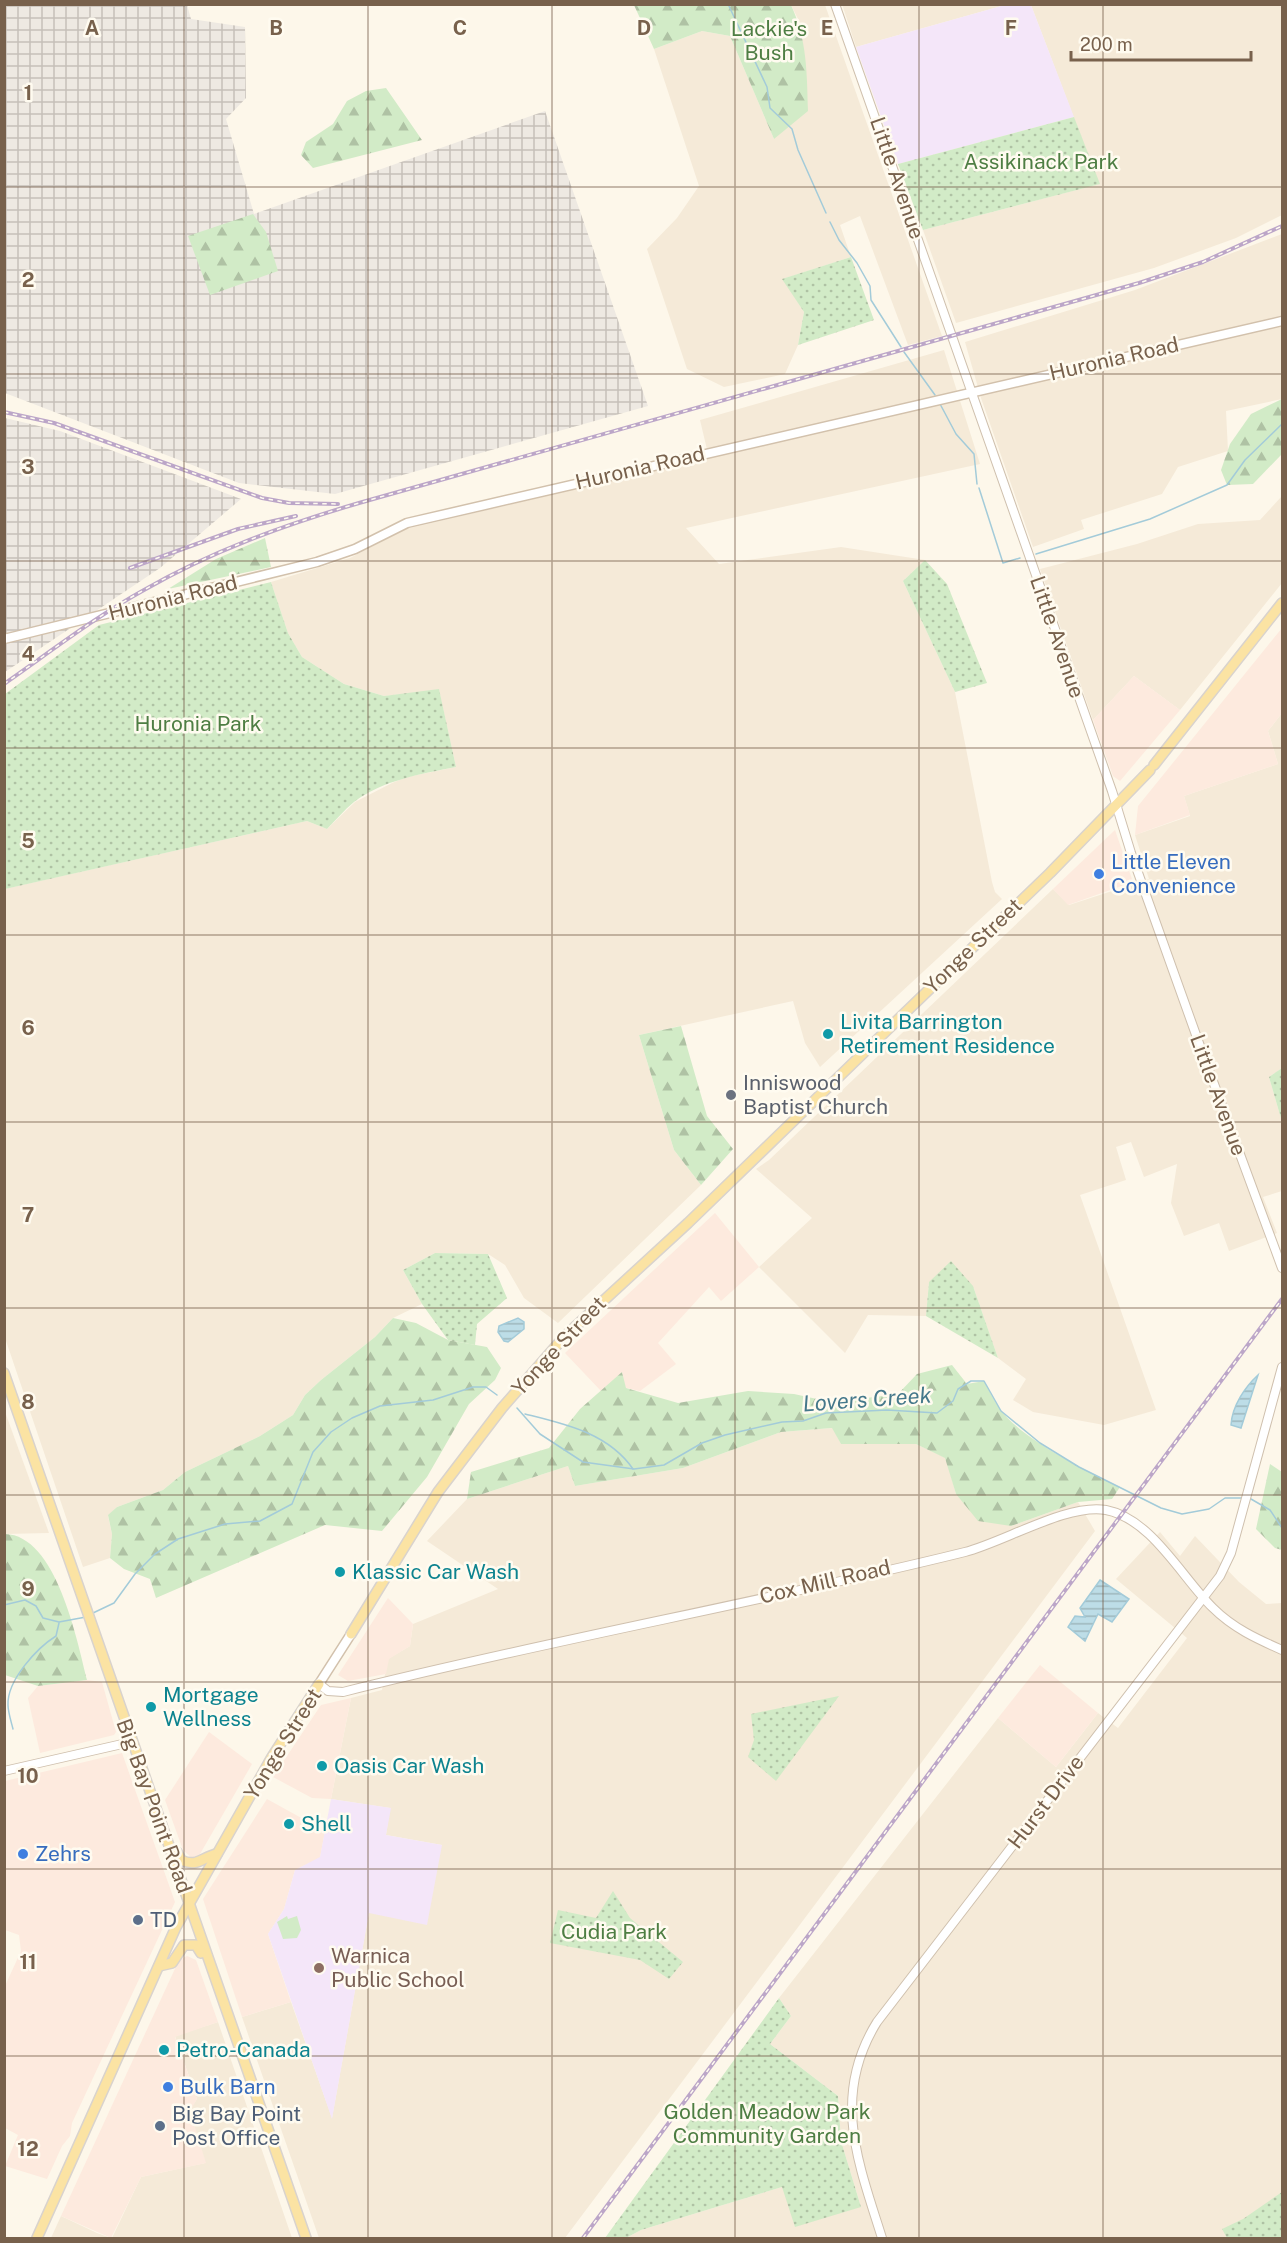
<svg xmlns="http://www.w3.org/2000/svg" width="1287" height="2243" font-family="'Public Sans',sans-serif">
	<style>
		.residential { fill: #f5ead8 }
		.commercial { fill: #fdeade }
		.industrial { fill: url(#industrial-grid) }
		.education { fill: #f4e6f9 }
		.grass { fill: #d2ebc7 }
		.forest { fill: url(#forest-firs) }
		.park { fill: url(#park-dots) }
		.water { fill: url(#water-rules); stroke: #a3cbd9; stroke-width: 1.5 }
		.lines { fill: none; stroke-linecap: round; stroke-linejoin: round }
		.stream { stroke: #a3cbd9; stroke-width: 1.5 }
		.tertiary-casing { stroke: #cfc0ae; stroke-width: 10 }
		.secondary-casing { stroke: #d2c1ac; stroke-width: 11 }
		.primary-casing { stroke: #d9d3cd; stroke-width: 12 }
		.tertiary { stroke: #fff; stroke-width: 8 }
		.secondary { stroke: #fff; stroke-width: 8 }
		.primary { stroke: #fbe3a3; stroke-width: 9 }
		.rail-casing { stroke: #bca6c8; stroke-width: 4 }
		.rail { stroke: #fffbf0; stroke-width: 1.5; stroke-dasharray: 4.5; stroke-linecap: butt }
		.grid { fill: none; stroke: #78614c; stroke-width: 1.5; stroke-opacity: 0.55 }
		.shop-dot { fill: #3f7fe0; stroke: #fffbf0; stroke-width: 2 }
		.culture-dot { fill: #0f9aa8; stroke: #fffbf0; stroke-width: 2 }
		.worship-dot { fill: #6b7280; stroke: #fffbf0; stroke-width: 2 }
		.service-dot { fill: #5c6f8a; stroke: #fffbf0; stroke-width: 2 }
		.education-dot { fill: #8d6e63; stroke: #fffbf0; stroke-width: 2 }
		.labels { text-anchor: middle; stroke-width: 5; stroke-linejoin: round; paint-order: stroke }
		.park-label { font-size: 21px; fill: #4e7e43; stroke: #fffbf0 }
		.street-label { font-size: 21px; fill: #78614c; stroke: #fffbf0 }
		.shop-label { font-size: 21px; fill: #366cbe; stroke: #fffbf0; text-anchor: start }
		.culture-label { font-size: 21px; fill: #0d838f; stroke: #fffbf0; text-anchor: start }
		.worship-label { font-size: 21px; fill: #5b616d; stroke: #fffbf0; text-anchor: start }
		.service-label { font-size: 21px; fill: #4e5e75; stroke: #fffbf0; text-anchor: start }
		.education-label { font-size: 21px; fill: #785e54; stroke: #fffbf0; text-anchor: start }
		.water-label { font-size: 22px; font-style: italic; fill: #45788b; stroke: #fffbf0 }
		.grid-label { font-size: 20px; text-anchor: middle; font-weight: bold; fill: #78614c; stroke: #fffbf0; stroke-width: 5; stroke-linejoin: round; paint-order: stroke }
	</style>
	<defs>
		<pattern id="industrial-grid" width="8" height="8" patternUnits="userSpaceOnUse" patternTransform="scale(1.5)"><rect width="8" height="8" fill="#eee9e2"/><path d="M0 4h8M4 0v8" fill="none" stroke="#c6c0b9"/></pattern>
		<pattern id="forest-firs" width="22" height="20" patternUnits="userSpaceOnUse" patternTransform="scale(1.5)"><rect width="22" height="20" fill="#d2ebc7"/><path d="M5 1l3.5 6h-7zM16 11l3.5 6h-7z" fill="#afc2a4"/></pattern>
		<pattern id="park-dots" width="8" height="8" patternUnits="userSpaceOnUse" patternTransform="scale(1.5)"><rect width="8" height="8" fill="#d2ebc7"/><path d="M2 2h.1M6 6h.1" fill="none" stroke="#afc2a4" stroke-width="1.8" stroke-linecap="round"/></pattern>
		<pattern id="water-rules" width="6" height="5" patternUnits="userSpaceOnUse" patternTransform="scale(1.5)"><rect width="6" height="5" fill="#bddde7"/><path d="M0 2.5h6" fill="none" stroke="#9eb7bd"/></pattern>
	</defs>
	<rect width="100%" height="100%" fill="#fdf7ea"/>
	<g class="residential">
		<polygon points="842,4 1005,5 856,47"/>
		<polygon points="791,5 825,5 942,336 908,345 860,216 840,225 851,257 783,279 804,312 798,345 785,374 724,387 687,369 647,249 677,218 699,186 654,49 702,31 730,36 774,139 800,23"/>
		<polygon points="1031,5 1282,5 1282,215 1236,238 1154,268 956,323 923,230 1099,184"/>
		<polygon points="1282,234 1282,399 1226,411 1228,451 1178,467 1162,494 1081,520 1084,529 1033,547 981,398 965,342 1135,290"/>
		<polygon points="944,350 980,464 686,528 719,564 841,547 925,560 903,581 955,692 992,882 995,892 1002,899 820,1067 805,1043 793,1001 639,1035 674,1150 701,1185 558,1323 524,1298 505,1265 488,1254 435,1253 403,1270 422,1304 393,1318 375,1337 321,1380 305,1395 293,1415 260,1436 185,1472 163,1490 117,1507 108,1516 112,1534 110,1558 83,1567 5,1338 4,889 307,821 327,829 355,802 392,783 407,777 456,767 439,690 384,696 344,684 302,657 288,633 271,582 350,558 406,529 709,458 700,420"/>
		<polygon points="1282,496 1282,583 1180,710 1134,676 1093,720 1040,569 1137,544 1198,524 1260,520"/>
		<polygon points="1282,713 1282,1068 1269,1077 1282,1122 1282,1191 1263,1197 1277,1233 1229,1251 1219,1223 1184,1236 1171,1203 1177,1164 1144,1177 1131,1142 1116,1147 1126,1180 1080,1195 1156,1410 1104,1425 1033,1412 1013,1400 1026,1379 998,1358 973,1286 929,1282 926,1316 868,1315 845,1353 759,1267 812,1218 756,1169 769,1160 1053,889 1069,905 1149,879 1135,835 1190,816 1184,796 1278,764 1268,731"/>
		<polygon points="4,1409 49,1533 5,1534"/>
		<polygon points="833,1428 841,1444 916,1444 946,1458 956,1494 1011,1526 1078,1502 1095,1531 565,2238 319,2238 242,2017 291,2002 332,2118 369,1912 442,1845 386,1835 390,1808 331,1799 351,1698 382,1690 388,1659 410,1646 413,1624 498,1589 427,1541 467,1499 568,1466 575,1486 683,1468 781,1432"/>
		<polygon points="1160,1532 1180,1556 1195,1536 1239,1582 1266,1604 1282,1603 1282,2238 626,2238 641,2230 782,2187 861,2207 841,2141 838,2096 770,2044 791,2016 779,1998 998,1718 1056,1767 1098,1713 1118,1728 1187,1638 1116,1579"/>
		<polygon points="218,2022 292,2238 112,2238 141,2177 205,2163 189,2111 197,2099 175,2036"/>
		<polygon points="61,2216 97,2233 111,2238 51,2238"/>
	</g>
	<g class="commercial">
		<polygon points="1282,628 1282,713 1268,731 1278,764 1184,796 1190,815 1135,835 1138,806"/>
		<polygon points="1134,676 1180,710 1120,781 1113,776 1093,720"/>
		<polygon points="1115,830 1133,882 1068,905 1053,889"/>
		<polygon points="715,1213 759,1267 721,1301 709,1287 658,1343 676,1364 640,1391 626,1388 621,1373 602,1392 565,1353"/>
		<polygon points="388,1598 413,1624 410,1646 389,1659 386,1674 348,1681 338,1675"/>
		<polygon points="1040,1665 1098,1713 1056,1767 998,1718"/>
		<polygon points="87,1680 102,1682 116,1732 114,1735 40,1753 28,1698 38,1686"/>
		<polygon points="351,1698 331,1799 312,1798 273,1777 321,1705"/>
		<polygon points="209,1732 252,1764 200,1854 192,1858 183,1850 165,1800"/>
		<polygon points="122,1753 175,1902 72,2123 70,2136 62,2146 47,2179 5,2166 18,2135 5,2128 5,1986 21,1951 19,1935 5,1930 5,1781"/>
		<polygon points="267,1799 325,1831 320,1858 295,1870 284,1909 268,1934 291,2002 242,2017 203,1899"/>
		<polygon points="187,1956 196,1960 218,2022 175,2037 197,2099 190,2111 206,2163 141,2177 111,2238 61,2216 179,1960"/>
	</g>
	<g class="industrial">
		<polygon points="4,5 187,5 191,19 245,27 246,98 226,119 254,214 545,111 648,406 335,494 239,483 5,393"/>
		<polygon points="5,418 60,431 241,499 160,568 5,672"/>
	</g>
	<g class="education">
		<polygon points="1005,5 1031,5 1074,117 898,164 856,47"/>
		<polygon points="331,1799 391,1808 386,1835 442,1845 427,1925 369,1913 332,2119 268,1934 284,1909 295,1870 320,1857"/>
	</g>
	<polygon class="grass" points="287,1916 288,1919 297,1916 301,1930 297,1938 283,1939 277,1922"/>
	<g class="forest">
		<path d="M634,5H791C807,39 807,73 808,111L774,139L730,36L702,31L654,49Z"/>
		<polygon points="386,88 422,140 313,168 301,155 306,142 333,124 347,101 366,91"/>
		<polygon points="253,214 266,232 278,271 210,295 188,236"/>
		<polygon points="1282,399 1282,454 1253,484 1227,485 1221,470 1230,444 1251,414"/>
		<polygon points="265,538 271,567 168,589 216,559"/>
		<polygon points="681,1026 707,1116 733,1149 701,1185 674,1150 639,1035"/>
		<polygon points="393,1318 416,1323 448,1340 487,1347 501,1368 495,1380 469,1404 427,1477 382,1531 325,1525 156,1598 150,1579 124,1569 110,1558 112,1534 108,1515 117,1507 163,1490 185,1472 260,1436 293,1415 305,1395 321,1380 375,1337"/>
		<path d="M952,1365L967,1384L984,1381C989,1390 994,1401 1000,1409C1021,1439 1087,1471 1120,1487L1112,1499L1078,1502L1011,1526L978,1521L956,1494L945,1458L916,1444H841L832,1428L781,1432L683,1468L575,1486L568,1466L467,1499L471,1472L549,1448L580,1409L622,1372L626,1388L678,1403L748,1391L794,1394L817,1399H858L898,1394L917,1374Z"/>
		<polygon points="1270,1464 1282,1472 1282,1550 1275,1548 1256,1529"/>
		<path d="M5,1534C56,1535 77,1639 87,1680L38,1686L5,1675Z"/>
	</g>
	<g class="park">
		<polygon points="1074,117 1100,184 923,230 898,164"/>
		<polygon points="851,257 874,320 798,345 804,312 782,279"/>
		<polygon points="925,560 947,584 987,683 955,692 903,581"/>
		<path d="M271,582L288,633L302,657L344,684L384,696L439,689L456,767C421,774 383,780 354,802C344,810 336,820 327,829L307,821L5,889V694L99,625Z"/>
		<polygon points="1282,1068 1282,1122 1269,1077"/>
		<polygon points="435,1253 488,1254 507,1298 477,1324 475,1345 448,1340 422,1304 403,1270"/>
		<polygon points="951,1261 973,1286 998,1358 926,1316 929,1282"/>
		<polygon points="839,1696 776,1781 748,1757 754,1740 751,1714"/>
		<polygon points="613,1891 630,1918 683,1962 669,1979 640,1960 550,1943 558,1910 596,1918"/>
		<polygon points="779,1998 791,2016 770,2044 838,2096 841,2141 861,2207 795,2227 782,2187 641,2230 626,2238 605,2238"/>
		<polygon points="1282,2192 1282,2238 1227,2238 1222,2229 1243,2219"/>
	</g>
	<g class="water">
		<polygon points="518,1318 524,1322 524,1329 508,1342 504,1341 498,1332 499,1326"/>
		<path d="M1258,1375L1241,1428L1231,1425C1232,1406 1245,1387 1258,1375Z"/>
		<polygon points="1100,1580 1129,1599 1112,1622 1098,1614 1085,1641 1068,1627 1075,1616 1085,1617 1080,1608"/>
	</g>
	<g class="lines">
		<g class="stream">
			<polyline points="728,4 767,87 770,108 792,129 798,150 826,213"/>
			<polyline points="830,222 839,240 857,263 870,286 871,300 901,347"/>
			<polyline points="904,352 935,395"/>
			<polyline points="939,402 956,434 974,454 977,484"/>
			<polyline points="979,488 1003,563 1020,558"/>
			<polyline points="1036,554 1150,519 1227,485 1245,460 1282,424"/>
			<polyline points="517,1408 540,1434 583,1462 634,1469 664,1465 702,1443 725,1435 782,1422 803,1421 826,1413 887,1410 937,1413 953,1401 958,1389 971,1381 984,1381 1001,1411 1040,1443 1079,1467 1161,1508 1182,1514 1209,1509 1225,1498 1243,1498"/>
			<path d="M525,1414C565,1424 608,1433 633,1469"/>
			<polyline points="1251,1499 1270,1510 1282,1528"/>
			<polyline points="4,1605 25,1600 36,1606 43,1618 59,1622 86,1617"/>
			<polyline points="93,1613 114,1603 135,1574 155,1554 178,1539 225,1524 260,1521 292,1504 313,1452 331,1432 352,1418 380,1406 433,1400 473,1387 486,1387 497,1395"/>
			<path d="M13,1729C11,1721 8,1712 8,1705C7,1680 37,1648 56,1636L59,1623"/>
		</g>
		<defs>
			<g id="tertiary">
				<polyline points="835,4 1112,791 1131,853 1200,1046 1282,1268"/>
				<path d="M319,1684L328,1691L343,1692C549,1640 759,1603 965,1552C1004,1542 1068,1503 1106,1510C1152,1519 1182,1578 1213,1608C1233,1628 1257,1639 1282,1650"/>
				<polyline points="4,1771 131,1742"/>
				<path d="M882,2238C858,2162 831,2096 877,2022L1220,1576L1231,1553L1282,1367"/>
			</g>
			<g id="secondary">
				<polyline points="4,639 317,562 355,549 407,523 1282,321"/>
				<polyline points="319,1684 351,1634"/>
			</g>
			<g id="primary">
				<polyline points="1154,765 1282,603"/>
				<polyline points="4,1373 306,2238"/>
				<polyline points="351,1634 438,1492 502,1408 564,1337 688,1223 883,1034 1050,873 1150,770"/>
				<path d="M177,1852L181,1860C197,1868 202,1857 217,1854"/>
				<polyline points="159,1966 172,1963 184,1945 196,1945 201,1953"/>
				<polyline points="37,2238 176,1927 272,1757 319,1684"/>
			</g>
		</defs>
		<use href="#tertiary" class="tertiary-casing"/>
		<use href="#secondary" class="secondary-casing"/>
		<use href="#primary" class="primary-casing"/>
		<use href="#tertiary" class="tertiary"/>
		<use href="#secondary" class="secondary"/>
		<use href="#primary" class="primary"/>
		<defs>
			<g id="rail">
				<polyline points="4,412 54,423 262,498 289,503 338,504"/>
				<polyline points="130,568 238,529 296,516"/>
				<path d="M4,684C50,652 95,617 144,590C212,551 284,525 359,503L1139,283L1203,262L1282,226"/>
				<polyline points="583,2238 1282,1299"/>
			</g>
		</defs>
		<use href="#rail" class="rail-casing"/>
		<use href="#rail" class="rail"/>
	</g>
	<path class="grid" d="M184,4V2238M368,4V2238M552,4V2238M735,4V2238M919,4V2238M1103,4V2238M4,187H1282M4,374H1282M4,561H1282M4,748H1282M4,935H1282M4,1122H1282M4,1308H1282M4,1495H1282M4,1682H1282M4,1869H1282M4,2056H1282"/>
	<g class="shop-dot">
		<circle cx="1099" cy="874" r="6"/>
		<circle cx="23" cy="1854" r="6"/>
		<circle cx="168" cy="2087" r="6"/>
	</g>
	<g class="culture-dot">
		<circle cx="828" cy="1034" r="6"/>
		<circle cx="340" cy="1572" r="6"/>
		<circle cx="151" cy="1707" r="6"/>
		<circle cx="322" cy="1766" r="6"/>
		<circle cx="289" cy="1824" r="6"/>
		<circle cx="164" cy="2050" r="6"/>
	</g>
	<circle class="worship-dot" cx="731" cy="1095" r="6"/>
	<g class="service-dot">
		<circle cx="138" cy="1920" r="6"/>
		<circle cx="160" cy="2126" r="6"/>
	</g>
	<circle class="education-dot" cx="319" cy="1968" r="6"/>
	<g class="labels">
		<g class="park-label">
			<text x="769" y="36">Lackie's<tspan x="769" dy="24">Bush</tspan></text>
			<text x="1041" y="169">Assikinack Park</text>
			<text x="198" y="731">Huronia Park</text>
			<text x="614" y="1939">Cudia Park</text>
			<text x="767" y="2119">Golden Meadow Park<tspan x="767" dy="24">Community Garden</tspan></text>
		</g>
		<g class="street-label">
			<text transform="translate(897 178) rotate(71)" y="7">Little Avenue</text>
			<text transform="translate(1114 359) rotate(-13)" y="7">Huronia Road</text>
			<text transform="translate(640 468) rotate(-13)" y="7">Huronia Road</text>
			<text transform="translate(173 598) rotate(-14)" y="7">Huronia Road</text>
			<text transform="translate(1057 637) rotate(71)" y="7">Little Avenue</text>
			<text transform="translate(973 946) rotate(-44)" y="7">Yonge Street</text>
			<text transform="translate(1218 1095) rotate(70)" y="7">Little Avenue</text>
			<text transform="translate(559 1346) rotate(-47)" y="7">Yonge Street</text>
			<text transform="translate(825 1582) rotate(-13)" y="7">Cox Mill Road</text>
			<text transform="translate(283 1744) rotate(-58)" y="7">Yonge Street</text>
			<text transform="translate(1046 1802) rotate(-53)" y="7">Hurst Drive</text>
			<text transform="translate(154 1806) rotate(70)" y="7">Big Bay Point Road</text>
		</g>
		<g class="shop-label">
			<text x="1111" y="869">Little Eleven<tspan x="1111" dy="24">Convenience</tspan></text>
			<text x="35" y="1861">Zehrs</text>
			<text x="180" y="2094">Bulk Barn</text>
		</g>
		<g class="culture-label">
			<text x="840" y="1029">Livita Barrington<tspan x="840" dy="24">Retirement Residence</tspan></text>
			<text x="352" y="1579">Klassic Car Wash</text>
			<text x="163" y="1702">Mortgage<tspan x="163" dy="24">Wellness</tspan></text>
			<text x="334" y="1773">Oasis Car Wash</text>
			<text x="301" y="1831">Shell</text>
			<text x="176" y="2057">Petro-Canada</text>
		</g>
		<g class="worship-label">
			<text x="743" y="1090">Inniswood<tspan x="743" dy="24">Baptist Church</tspan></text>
		</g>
		<g class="service-label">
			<text x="150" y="1927">TD</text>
			<text x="172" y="2121">Big Bay Point<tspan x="172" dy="24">Post Office</tspan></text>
		</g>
		<g class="education-label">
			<text x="331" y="1963">Warnica<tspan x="331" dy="24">Public School</tspan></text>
		</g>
		<g class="water-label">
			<text transform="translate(867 1399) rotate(-4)" y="8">Lovers Creek</text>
		</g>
	</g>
	<g class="grid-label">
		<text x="92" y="35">A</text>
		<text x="276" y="35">B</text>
		<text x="460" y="35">C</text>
		<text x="644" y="35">D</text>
		<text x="827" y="35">E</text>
		<text x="1011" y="35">F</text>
		<text x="28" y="100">1</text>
		<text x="28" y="287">2</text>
		<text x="28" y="474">3</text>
		<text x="28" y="661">4</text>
		<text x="28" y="848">5</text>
		<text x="28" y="1035">6</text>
		<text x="28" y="1222">7</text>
		<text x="28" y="1409">8</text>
		<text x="28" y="1596">9</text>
		<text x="28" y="1783">10</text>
		<text x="28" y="1969">11</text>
		<text x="28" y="2156">12</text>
	</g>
	<rect width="1287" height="2243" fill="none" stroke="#78614c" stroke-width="12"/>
	<path d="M1071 51v9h180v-9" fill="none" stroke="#78614c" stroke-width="3"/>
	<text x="1080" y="51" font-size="18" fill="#78614c" stroke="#fffbf0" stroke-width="4.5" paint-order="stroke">200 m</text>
</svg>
